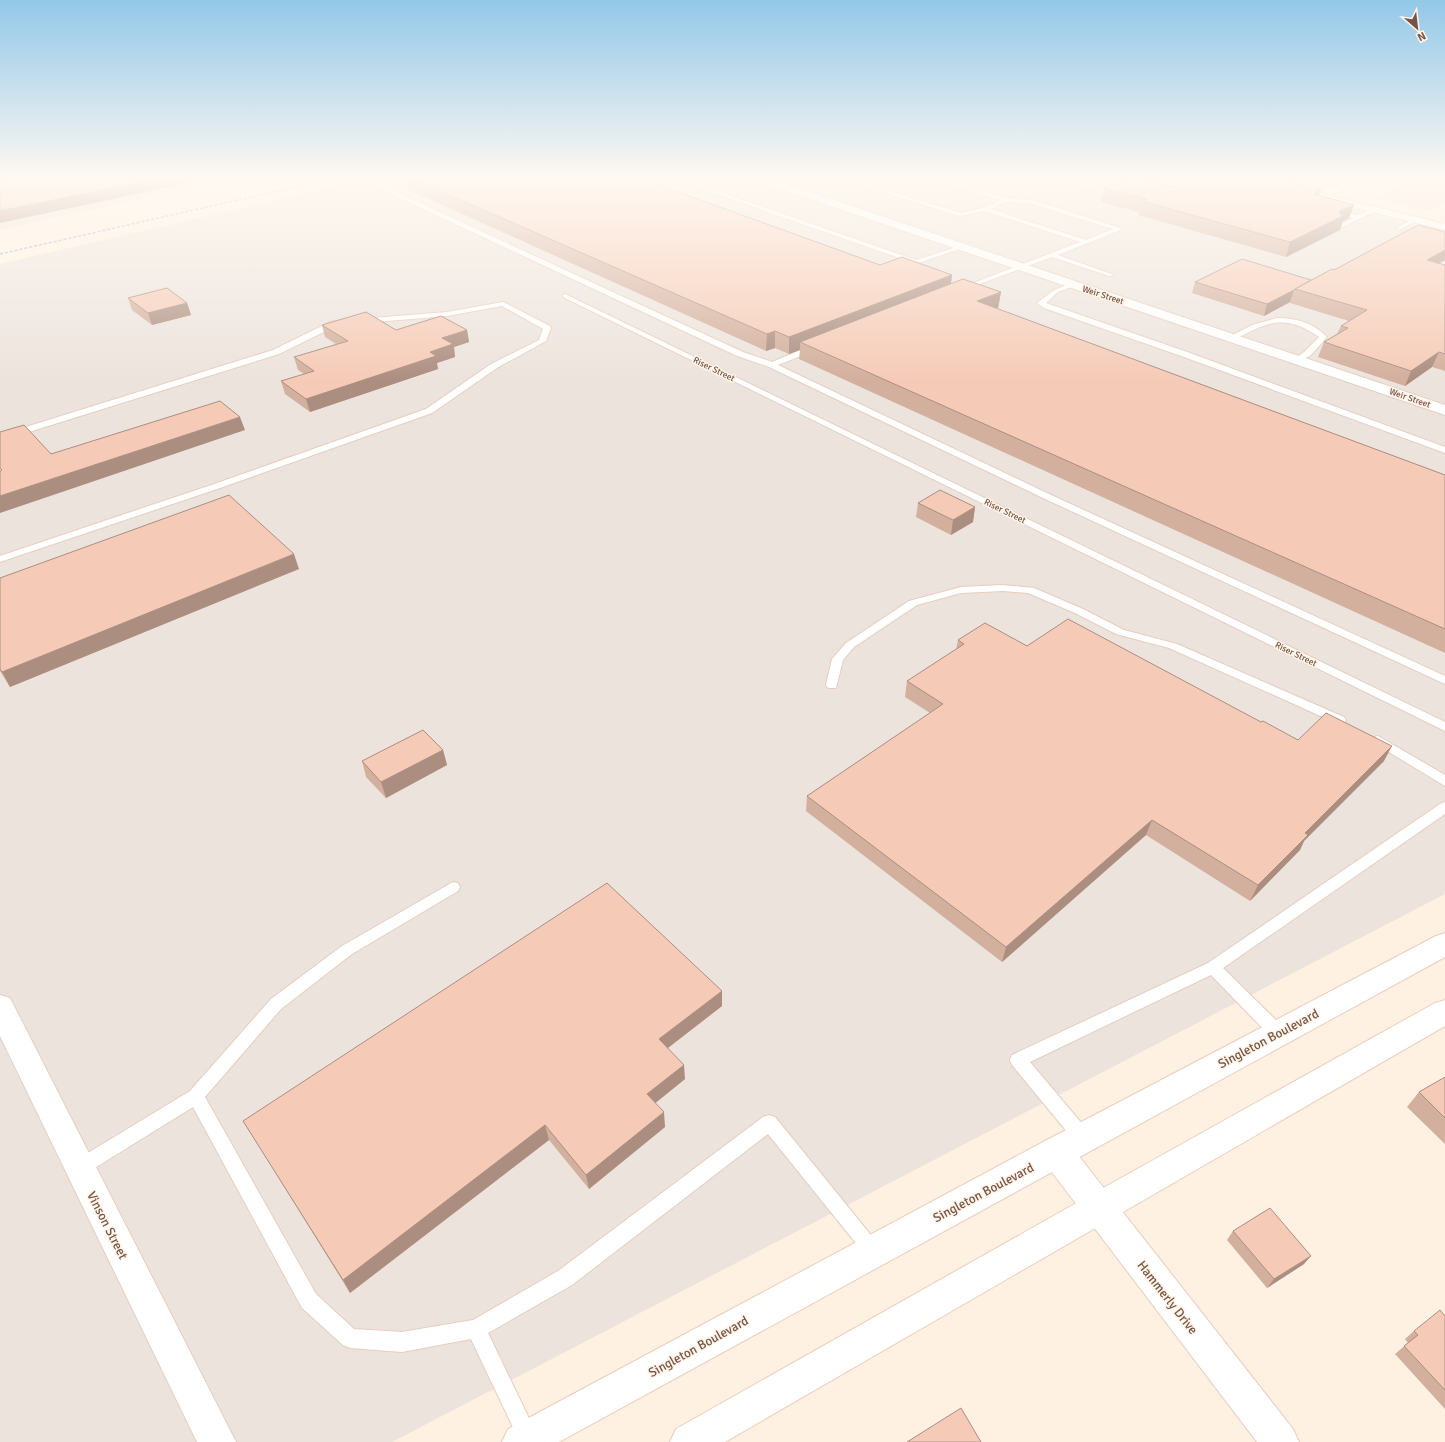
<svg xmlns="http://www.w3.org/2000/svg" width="1445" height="1442" font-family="Signika,sans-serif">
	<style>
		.residential { fill: #f6e2cf }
		.industrial { fill: #ece3dd }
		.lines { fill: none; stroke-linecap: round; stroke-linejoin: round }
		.lane-casing { stroke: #e5cebf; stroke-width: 2 }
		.street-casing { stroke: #e5cebf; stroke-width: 2 }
		.secondary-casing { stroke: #eacebc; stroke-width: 2 }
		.lane { fill: #fff; fill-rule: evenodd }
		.street { fill: #fff; fill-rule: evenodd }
		.secondary { fill: #fff; fill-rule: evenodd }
		.rail { stroke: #b29fc8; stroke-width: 1.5; stroke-dasharray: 3 2; stroke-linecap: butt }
		.wall { fill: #d3af9d }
		.shaded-wall { fill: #ac8e80 }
		.building { fill: #f5cbb7; stroke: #ac8e80 }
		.labels { text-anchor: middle; stroke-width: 3; stroke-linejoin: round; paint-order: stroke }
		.far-street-label { font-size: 9px; fill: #775446; stroke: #fff5e9 }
		.near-street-label { font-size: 13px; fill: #775446; stroke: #fff5e9 }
	</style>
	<rect width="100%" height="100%" fill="#fef1e1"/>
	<g class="residential">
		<polygon points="1270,179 1353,179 1324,192"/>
		<polygon points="1396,179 1445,179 1445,203 1429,211 1376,198 1409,182"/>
	</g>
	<g class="industrial">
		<polygon points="0,179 231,179 0,230"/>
		<polygon points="367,179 1230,179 1445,233 1445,894 392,1442 0,1442 0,264"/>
	</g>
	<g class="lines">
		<defs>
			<g id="lane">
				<polygon points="403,179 413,179 383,186 743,352 772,362 810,346 816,346 816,350 778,365 1049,494 1445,676 1445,684 1043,498 769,367 737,356 374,186"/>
				<polygon points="674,179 682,179 916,260 960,246 965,247 916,264"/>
				<path d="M841,179H849L961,213L983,208L1001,200L932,179H940L1006,198L1032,200L1121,228V230L1058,255L1114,275L1109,276L1052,257L964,290H960V288L1080,242L985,211L959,216ZM1007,202L1029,203L1113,229L1086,240L990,209Z"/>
				<path d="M1042,179C1065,178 1088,187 1111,188C1124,189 1137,178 1151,179L1113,192Z"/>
				<polygon points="1374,208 1377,210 1376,211 1340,228 1335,227 1353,218 1333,213 1333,211 1358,215"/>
				<polygon points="1413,219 1418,220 1401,229 1396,228"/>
				<polygon points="1072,283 1074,284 1074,286 1058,292 1046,303 1190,353 1445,447 1445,453 1184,357 1044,308 1037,303 1054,290"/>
				<polygon points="565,294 1445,722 1445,731 563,297 563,295"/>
				<polygon points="503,302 550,326 551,328 546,341 497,368 432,413 223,487 0,562 0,556 217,483 426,409 491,364 539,340 543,329 502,306 447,316 363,323 360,323 360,319 447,312"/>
				<path d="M1277,318C1296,318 1314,323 1327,337L1310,356L1297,362L1293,360L1304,352L1319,337C1286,313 1266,322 1234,340H1228L1227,338L1252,325Z"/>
				<polygon points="332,321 338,321 342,323 279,354 0,441 0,435 273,350"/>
				<polygon points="1003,585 1034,588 1083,609 1124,630 1177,644 1344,717 1346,720 1344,723 1336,723 1169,648 1116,634 1075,613 1028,593 1003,591 961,593 917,605 854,647 843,660 836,688 828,688 826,685 832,659 846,643 909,601 961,587"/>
				<polygon points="1378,736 1445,775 1445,786 1374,743 1372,740 1374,737"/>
				<polygon points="1445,802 1445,814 1223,968 1284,1028 1286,1033 1284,1038 1278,1040 1272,1038 1211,975 1030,1062 1089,1132 1091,1138 1089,1144 1083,1146 1077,1144 1012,1065 1010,1060 1012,1055 1208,963 1440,804"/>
				<polygon points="453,882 458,883 460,887 458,891 352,954 281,1009 205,1097 316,1294 354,1329 402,1332 473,1320 558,1271 763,1117 769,1115 775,1117 879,1245 882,1251 879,1257 873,1260 867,1257 768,1134 572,1285 488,1333 538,1437 536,1442 520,1442 471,1339 402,1352 350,1348 343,1345 302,1308 193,1107 85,1174 79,1176 73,1174 70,1168 73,1162 190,1091 271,999 342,946"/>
			</g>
			<g id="street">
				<polygon points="756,179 771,179 1445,405 1445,415 757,181"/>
				<polygon points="1352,179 1365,179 1364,181 1333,194 1329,195 1324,192 1325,190"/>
				<polygon points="0,995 10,998 236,1442 197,1442 0,1036"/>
				<polygon points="1056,1137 1067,1141 1293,1429 1299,1442 1257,1442 1045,1163 1040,1152 1045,1141"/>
			</g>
			<g id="secondary">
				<polygon points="1244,179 1261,179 1445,224 1445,230 1245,181"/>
				<polygon points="1445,933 1445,957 559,1442 502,1442 508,1429 1045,1141 1436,936"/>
				<polygon points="1445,1000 1445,1026 725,1442 670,1442 676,1429 1087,1197 1435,1003"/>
			</g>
		</defs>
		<use href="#lane" class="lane-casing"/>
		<use href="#street" class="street-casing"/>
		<use href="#secondary" class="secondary-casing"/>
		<use href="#lane" class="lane"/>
		<use href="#street" class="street"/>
		<use href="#secondary" class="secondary"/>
		<polyline class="rail" points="0,254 330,179"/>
	</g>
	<g class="wall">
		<polygon points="405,179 642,179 880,265 952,275 951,283 1001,292 998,308 996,309 1445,475 1445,653 799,359 800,350 789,354 775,348 766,351 407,189"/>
		<polygon points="1265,184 1319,195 1354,205 1349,218 1343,221 1340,230 1286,257 1138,215 1139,212 1101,202 1104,188 1181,189"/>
		<polygon points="1445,232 1445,260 1439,263 1445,265 1445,371 1432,367 1405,386 1318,357 1324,342 1337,334 1341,326 1349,321 1290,303 1290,302 1264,316 1192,293 1195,282 1311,280 1334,270"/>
		<polygon points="128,298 187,303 191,315 152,325 132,310"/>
		<polygon points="322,325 396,330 467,330 469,342 454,347 455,357 437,363 438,369 310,412 285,394 281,381 304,374 298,370 294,357 336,344 325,337"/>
		<polygon points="918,503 975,507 973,522 951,535 916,517"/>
		<polygon points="299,569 10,687 0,671 0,578"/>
		<polygon points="958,640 1027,646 1261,722 1298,740 1384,761 1304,841 1300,850 1250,901 1146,835 1002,962 806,811 807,796 930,713 905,697 907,681 956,650"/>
		<polygon points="443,750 447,765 386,798 366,777 362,761"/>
		<polygon points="722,1006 668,1048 685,1079 655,1103 665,1127 589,1189 549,1140 350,1293 252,1135 243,1121"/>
		<polygon points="1445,1077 1445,1144 1407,1107 1419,1092"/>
		<polygon points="1233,1231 1304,1264 1267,1288 1227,1240"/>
		<polygon points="1445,1316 1445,1409 1395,1354 1408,1343 1405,1339 1414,1331"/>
	</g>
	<g class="shaded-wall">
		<polygon points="156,179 207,179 0,223 0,211"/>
		<polygon points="1321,189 1317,202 1310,206 1315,192"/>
		<polygon points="1354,205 1349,218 1343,221 1340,230 1286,257 1290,242 1340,211"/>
		<polygon points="1445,250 1445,260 1421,273 1427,260"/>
		<polygon points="952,275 950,290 800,342 800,350 789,354 789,337"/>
		<polygon points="1294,290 1290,302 1264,316 1267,304"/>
		<polygon points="1001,292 998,308 975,318 977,301"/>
		<polygon points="187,303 191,315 152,325 148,313"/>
		<polygon points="467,330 469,342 454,347 455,357 437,363 438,369 310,412 306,399 430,352 442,338"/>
		<polygon points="775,331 775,348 766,351 767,334"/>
		<polygon points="1439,352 1432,367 1405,386 1411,371"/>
		<polygon points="240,417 245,430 0,513 0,496"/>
		<polygon points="975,507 973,522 951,535 953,520"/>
		<polygon points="294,554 299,569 10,687 2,672"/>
		<polygon points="1392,746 1384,761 1304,841 1300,850 1250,901 1258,885 1305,833"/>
		<polygon points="443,750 447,765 386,798 381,782"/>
		<polygon points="1152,820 1146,835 1002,962 1006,947"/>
		<polygon points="722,991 722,1006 660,1054 659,1039"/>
		<polygon points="684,1065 685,1079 648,1109 647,1094"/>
		<polygon points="664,1112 665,1127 589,1189 586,1175"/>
		<polygon points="545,1125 549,1140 350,1293 343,1280"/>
		<polygon points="1311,1256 1304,1264 1267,1288 1274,1279"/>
	</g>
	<g class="building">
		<polygon points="0,179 156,179 0,211"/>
		<polygon points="413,179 642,179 880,265 902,257 952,275 789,337 775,331 767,334"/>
		<polygon points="1129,179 1141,179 1181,189 1207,179 1244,179 1265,184 1277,179 1279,179 1321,189 1315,192 1314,194 1354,205 1340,211 1340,215 1345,215 1290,242 1141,201 1146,199 1104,188"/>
		<polygon points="1418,225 1445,232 1445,250 1427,260 1445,265 1445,354 1439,352 1411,371 1324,342 1348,328 1341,326 1367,310 1295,289 1332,269 1334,270"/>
		<polygon points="1242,259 1311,280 1295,289 1294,290 1267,304 1195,282"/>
		<polygon points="963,279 1001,292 977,301 1445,475 1445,629 800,342"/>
		<polygon points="167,288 187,303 148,313 128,298"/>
		<polygon points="366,312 396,330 441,316 467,330 442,338 453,344 430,352 436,356 306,399 281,381 314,371 294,357 348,341 322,325"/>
		<polygon points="220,401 240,417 0,496 0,471 2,470 0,468 0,432 24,425 51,454"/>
		<polygon points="940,490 975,507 953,520 918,503"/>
		<polygon points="229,495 294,554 2,672 0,669 0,578"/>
		<polygon points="1068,619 1261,722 1263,721 1298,740 1326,713 1392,746 1305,833 1308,835 1258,885 1152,820 1006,947 807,796 943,704 907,681 964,644 958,640 985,623 1027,646"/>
		<polygon points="423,730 443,750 381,782 362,761"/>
		<polygon points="607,883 722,991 659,1039 684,1065 647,1094 664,1112 586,1175 545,1125 343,1280 243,1121"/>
		<polygon points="1445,1077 1445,1118 1419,1092"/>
		<polygon points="1270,1208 1311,1256 1274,1279 1233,1231"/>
		<polygon points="1440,1310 1445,1316 1445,1390 1404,1346 1418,1335 1414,1331"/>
		<polygon points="961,1408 981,1442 907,1442"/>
	</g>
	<linearGradient id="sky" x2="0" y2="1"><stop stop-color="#93c8e8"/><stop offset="0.47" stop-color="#fff9f2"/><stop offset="1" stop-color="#fff9f2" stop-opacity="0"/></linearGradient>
	<rect width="1445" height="381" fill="url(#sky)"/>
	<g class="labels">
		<g class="far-street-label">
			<text transform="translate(1103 295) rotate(18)" y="3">Weir Street</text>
			<text transform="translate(714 369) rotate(26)" y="3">Riser Street</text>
			<text transform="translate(1410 398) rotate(19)" y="3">Weir Street</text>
			<text transform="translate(1005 511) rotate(26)" y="3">Riser Street</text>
			<text transform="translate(1296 654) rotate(26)" y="3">Riser Street</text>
		</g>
		<g class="near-street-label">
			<text transform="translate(1268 1038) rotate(-28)" y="5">Singleton Boulevard</text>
			<text transform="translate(983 1192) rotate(-28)" y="5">Singleton Boulevard</text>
			<text transform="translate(108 1225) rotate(63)" y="5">Vinson Street</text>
			<text transform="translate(1168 1297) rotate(52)" y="5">Hammerly Drive</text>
			<text transform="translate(698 1346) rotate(-29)" y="5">Singleton Boulevard</text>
		</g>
	</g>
	<g transform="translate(1417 28) rotate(152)" stroke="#fff5e9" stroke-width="3" paint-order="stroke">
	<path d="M0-3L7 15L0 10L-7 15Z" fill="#775446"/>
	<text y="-6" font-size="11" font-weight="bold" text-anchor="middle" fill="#775446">N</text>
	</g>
</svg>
